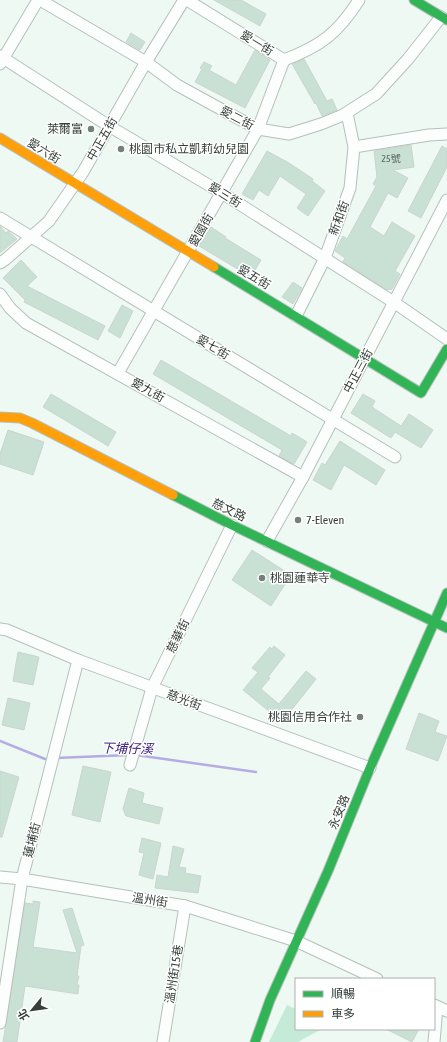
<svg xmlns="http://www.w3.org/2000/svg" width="447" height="1042" font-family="'Asap Condensed','Noto Sans TC',sans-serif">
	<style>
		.green { fill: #c5ebd8 }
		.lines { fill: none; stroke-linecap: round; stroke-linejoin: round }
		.stream { stroke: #b5ade1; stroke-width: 2.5 }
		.building { fill: #c9e0d5; stroke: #cbd5d0 }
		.street-casing { stroke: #b6c0bb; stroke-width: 13 }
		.fast-casing { stroke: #b6c0bb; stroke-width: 11 }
		.slow-casing { stroke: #b6c0bb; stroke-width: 11 }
		.street { stroke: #fcfefd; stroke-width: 11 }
		.fast { stroke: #30b455; stroke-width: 9 }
		.slow { stroke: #ff9f0a; stroke-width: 9 }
		.poi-dot { fill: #75807a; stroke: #fff; stroke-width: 1.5 }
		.labels { text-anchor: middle; stroke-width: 3; stroke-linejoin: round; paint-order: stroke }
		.number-label { font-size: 10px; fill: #596760 }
		.street-label { font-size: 12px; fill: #343f39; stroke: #fff }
		.poi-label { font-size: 12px; fill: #343f39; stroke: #fff; text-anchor: start }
		.water-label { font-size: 13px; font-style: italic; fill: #41247d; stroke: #fff }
	</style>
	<rect width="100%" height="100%" fill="#eef9f3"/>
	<polygon class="green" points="287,1005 296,1009 296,1029 324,1029 318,1031 298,1042 269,1042"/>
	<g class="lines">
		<g class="stream">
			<polyline points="0,741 45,759 49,759"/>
			<polyline points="136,755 256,772"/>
			<polyline points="56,758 129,755"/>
		</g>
	</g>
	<g class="building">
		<polygon points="214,0 241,0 266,14 260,26"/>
		<polygon points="131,33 145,42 140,50 126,42"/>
		<polygon points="255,50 270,60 245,108 195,82 202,69 200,68 204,62 212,66 209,70 236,85"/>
		<polygon points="304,59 327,101 332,99 337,110 322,116 316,103 315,104 292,64"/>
		<polygon points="411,145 414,167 393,170 408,178 397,198 388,193 370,227 384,236 392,222 415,236 395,271 400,274 392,289 387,290 343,262 345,258 335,251 343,236 347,239 376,186 373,184 377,177 374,151"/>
		<polygon points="442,146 447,149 447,167 421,218 408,211"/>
		<polygon points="267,151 289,163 313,179 312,181 325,191 308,216 297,208 306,194 280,176 268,196 259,190 253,200 242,194"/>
		<polygon points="0,226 6,233 8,231 17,239 0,253"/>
		<polygon points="211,227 226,237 225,238 261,260 251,277 199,246"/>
		<polygon points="21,260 37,277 27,286 105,326 98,340 24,302 25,300 3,278"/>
		<polygon points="293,282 302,288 293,304 282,297"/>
		<polygon points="122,305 133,311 120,338 108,331"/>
		<polygon points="161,360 291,436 292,433 307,442 294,464 279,456 282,450 153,374"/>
		<polygon points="51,394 116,432 108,446 43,407"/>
		<polygon points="363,394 375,401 372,407 401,426 409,414 433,430 421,448 395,432 391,438 351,413"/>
		<polygon points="8,430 44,442 33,475 0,464 0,454"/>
		<polygon points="340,441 385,470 376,485 344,465 331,490 313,480 322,463 325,465"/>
		<polygon points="252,550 291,575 271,606 232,580"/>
		<polygon points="274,646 285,655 268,677 270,678 261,689 279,704 306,671 316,679 282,722 243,690 258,672 252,668 270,647 272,649"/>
		<polygon points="18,652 39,657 33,685 13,681"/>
		<polygon points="8,698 30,703 24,730 2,725"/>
		<polygon points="419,713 439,721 435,732 447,736 438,761 406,749"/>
		<polygon points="83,766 111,772 100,822 72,815"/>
		<polygon points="0,771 19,777 2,837 0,837"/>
		<polygon points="129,788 144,793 142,803 163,808 159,824 126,816 123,809"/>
		<polygon points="142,838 161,843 153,879 139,875 144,853 139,852"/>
		<polygon points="173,846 184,849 179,867 186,868 185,873 201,876 198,893 155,888 157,875 168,877"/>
		<polygon points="33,901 40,902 33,947 77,953 63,910 72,908 84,945 81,946 77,976 79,976 77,984 79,985 78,994 25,986 17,1042 3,1042 25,903 33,904"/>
		<polygon points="386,1029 419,1029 412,1042"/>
	</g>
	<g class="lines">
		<defs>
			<g id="street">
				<polyline points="40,0 146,62 177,85 228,113 258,129 289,134 321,124 343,115 376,94 408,59 441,17"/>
				<path d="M187,0L284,60C321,46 338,33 359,0"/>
				<polyline points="0,56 109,126 222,193 395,303 447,339"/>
				<polyline points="0,64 38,0"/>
				<polyline points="354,147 429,135 447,134"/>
				<polyline points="0,218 395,457"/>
				<polyline points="0,263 6,259 49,221 83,172 146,62 184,0"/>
				<polyline points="0,294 10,308 26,323 303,477"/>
				<polyline points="296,316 325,258 350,188 354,147 347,113"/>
				<polyline points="118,373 258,129 284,60"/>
				<polyline points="267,541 303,477 447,200"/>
				<polyline points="0,629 7,630 78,660 370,768"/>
				<polyline points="130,765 152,688 232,525"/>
				<polyline points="0,877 22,879 185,906 296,941 377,979"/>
				<polyline points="434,1005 447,1011"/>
				<polyline points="0,1023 22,879 78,660"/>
				<polyline points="163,1042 185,906"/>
				<polyline points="434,1042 437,1007"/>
			</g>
			<g id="fast">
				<polyline points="414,0 447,20"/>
				<polyline points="214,267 421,393 447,349"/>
				<polyline points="173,495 232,525 447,628"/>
				<polyline points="255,1042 270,1000 328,871 370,768 447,593"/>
			</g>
			<g id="slow">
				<polyline points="0,138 214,267"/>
				<polyline points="0,417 20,418 32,423 173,495"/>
			</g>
		</defs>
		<use href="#street" class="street-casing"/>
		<use href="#fast" class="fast-casing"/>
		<use href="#slow" class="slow-casing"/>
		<use href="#street" class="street"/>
		<use href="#fast" class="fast"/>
		<use href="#slow" class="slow"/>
	</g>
	<g class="poi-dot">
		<circle cx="91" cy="129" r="4"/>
		<circle cx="121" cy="149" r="4"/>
		<circle cx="298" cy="520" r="4"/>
		<circle cx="262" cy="578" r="4"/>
		<circle cx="360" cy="717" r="4"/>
	</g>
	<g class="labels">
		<g class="number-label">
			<text x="391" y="162">25號</text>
		</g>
		<g class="street-label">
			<text transform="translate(257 43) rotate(32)" y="4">愛一街</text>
			<text transform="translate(237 118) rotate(28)" y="4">愛二街</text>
			<text transform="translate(102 139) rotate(-60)" y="4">中正五街</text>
			<text transform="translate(44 151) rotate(32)" y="4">愛六街</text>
			<text transform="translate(225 195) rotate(32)" y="4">愛三街</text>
			<text transform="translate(339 218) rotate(-70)" y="4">新和街</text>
			<text transform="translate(201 230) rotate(-60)" y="4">愛國街</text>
			<text transform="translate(254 277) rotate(31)" y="4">愛五街</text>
			<text transform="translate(213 347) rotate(31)" y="4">愛七街</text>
			<text transform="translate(358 371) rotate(-62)" y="4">中正三街</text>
			<text transform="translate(148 390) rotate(29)" y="4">愛九街</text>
			<text transform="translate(229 510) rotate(26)" y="4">慈文路</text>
			<text transform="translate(178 636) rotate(-64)" y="4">慈華街</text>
			<text transform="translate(184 700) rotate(20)" y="4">慈光街</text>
			<text transform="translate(339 812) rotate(-68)" y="4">永安路</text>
			<text transform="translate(32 840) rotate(-76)" y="4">蓮埔街</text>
			<text transform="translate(150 900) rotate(9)" y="4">溫州街</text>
			<text transform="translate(174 974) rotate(-81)" y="4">溫州街15巷</text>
		</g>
		<g class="poi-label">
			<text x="83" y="133" text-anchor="end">萊爾富</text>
			<text x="129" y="153">桃園市私立凱莉幼兒園</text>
			<text x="306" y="524">7-Eleven</text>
			<text x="270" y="582">桃園蓮華寺</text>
			<text x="352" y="721" text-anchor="end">桃園信用合作社</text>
		</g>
		<g class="water-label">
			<text transform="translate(127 748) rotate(1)" y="5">下埔仔溪</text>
		</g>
	</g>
	<rect x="295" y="978" width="140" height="52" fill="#ffffff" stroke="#aeb2b0"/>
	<rect x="303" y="991" width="20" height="6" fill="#30b455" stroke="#aeb2b0"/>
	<text x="331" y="998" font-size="12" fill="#343f39">順暢</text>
	<rect x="303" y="1011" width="20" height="6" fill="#ff9f0a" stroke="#aeb2b0"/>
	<text x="331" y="1018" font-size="12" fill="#343f39">車多</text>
	<g transform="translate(32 1010) rotate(241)" stroke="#ffffff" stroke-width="3" paint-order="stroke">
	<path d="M0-3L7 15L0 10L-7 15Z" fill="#343f39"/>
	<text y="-6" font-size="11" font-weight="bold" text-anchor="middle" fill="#343f39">北</text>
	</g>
</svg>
